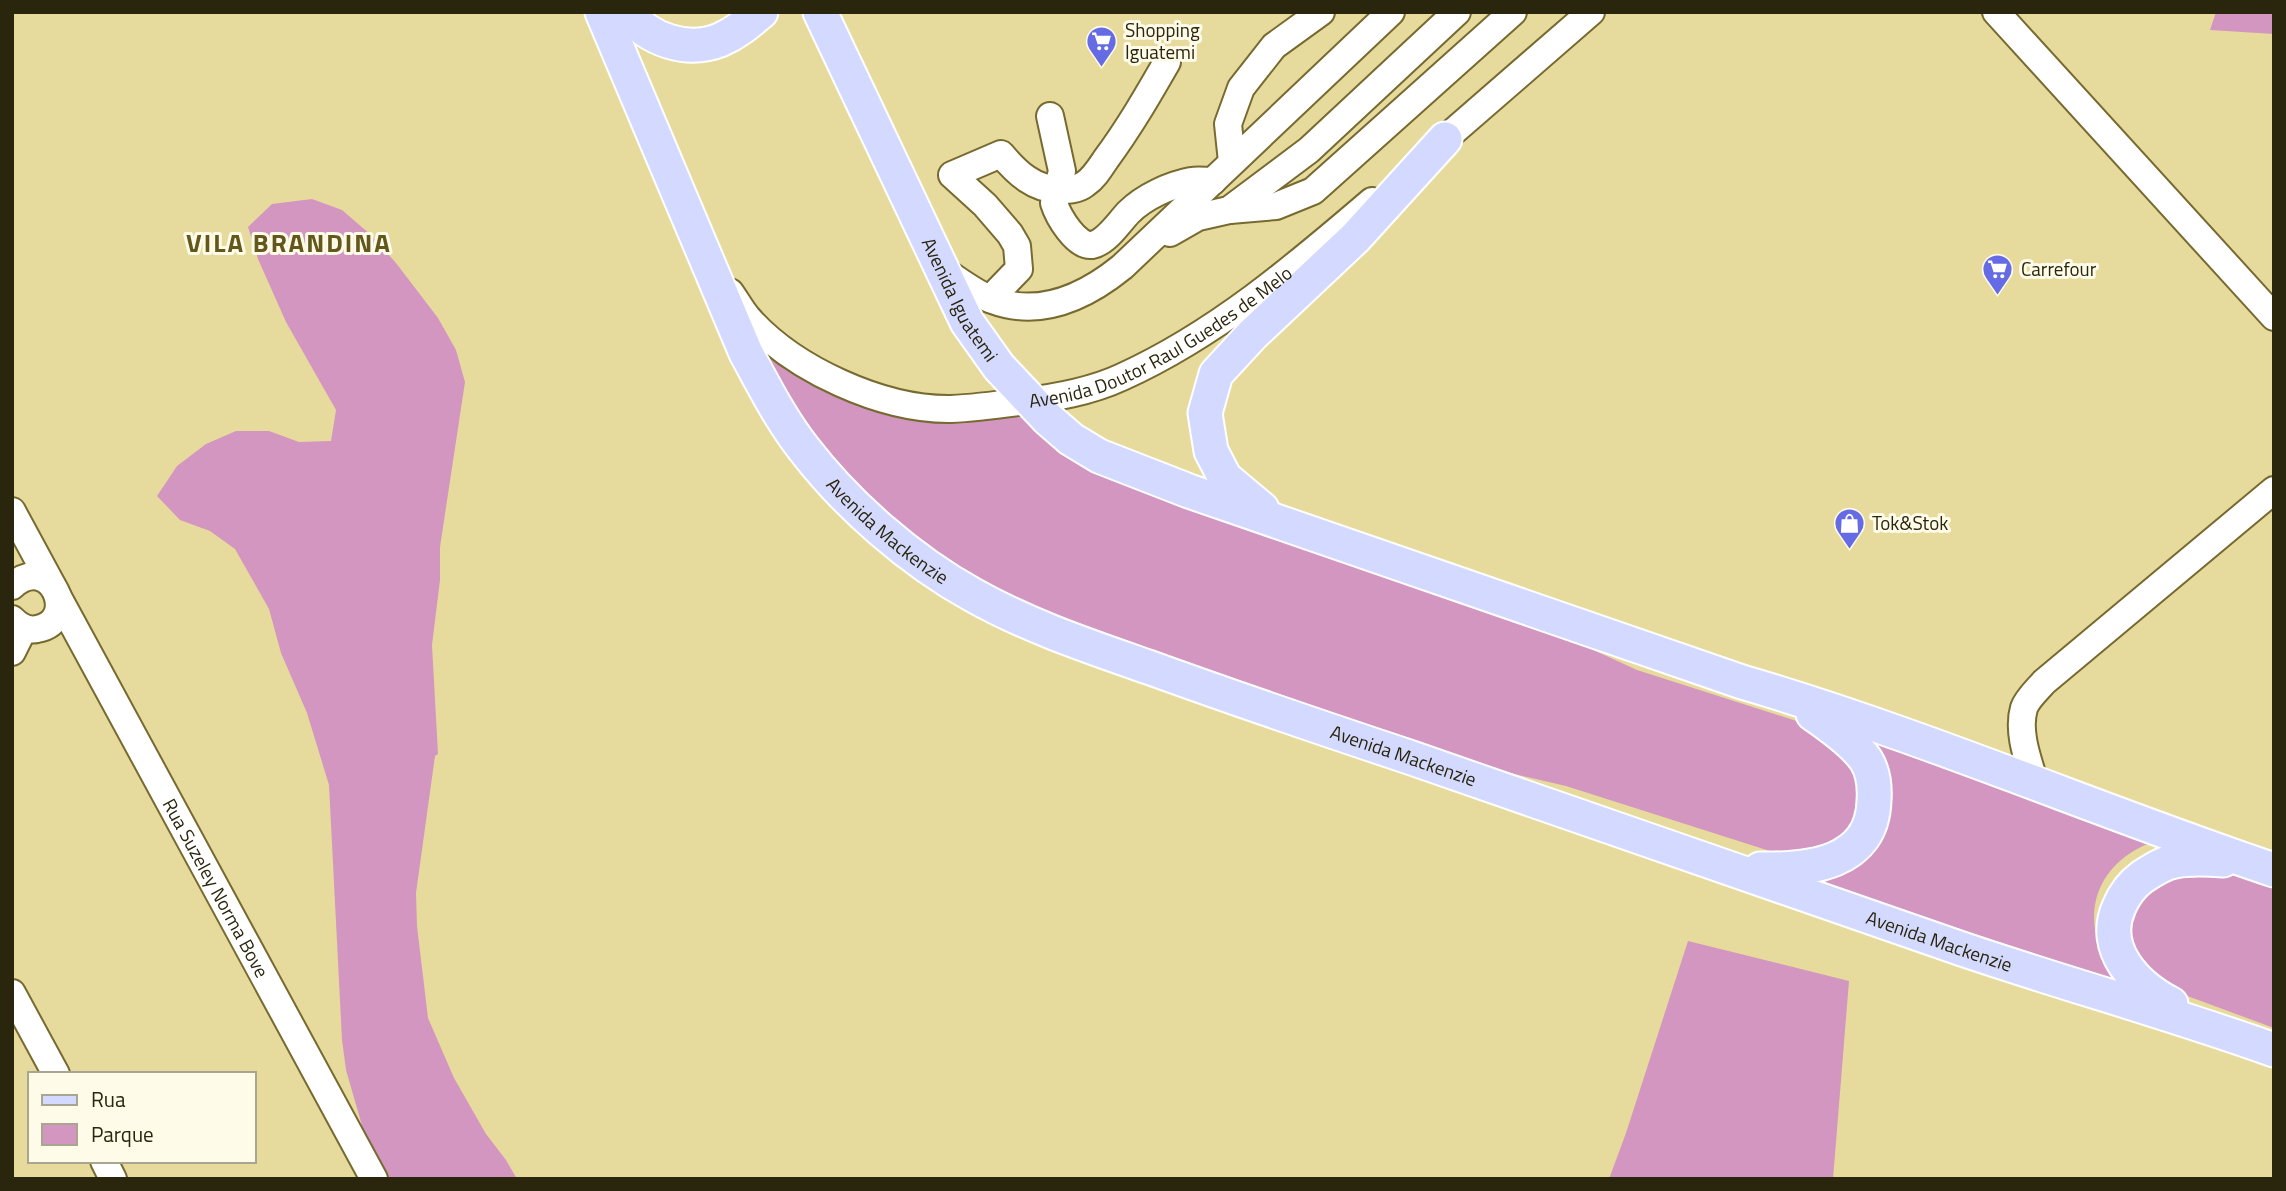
<svg xmlns="http://www.w3.org/2000/svg" width="2286" height="1191" font-family="'Titillium Web',sans-serif">
	<style>
		.green { fill: #d296c1 }
		.lines { fill: none; stroke-linecap: round; stroke-linejoin: round }
		.minor-casing { stroke: #776a30; stroke-width: 30 }
		.major-casing { stroke: #fff; stroke-width: 37 }
		.minor { stroke: #fff; stroke-width: 26 }
		.major { stroke: #d4daff; stroke-width: 33 }
		.major-bridge-casing { stroke: #fff; stroke-width: 37; stroke-linecap: butt }
		.major-bridge { stroke: #d4daff; stroke-width: 33 }
		.labels { text-anchor: middle; stroke-width: 6; stroke-linejoin: round; paint-order: stroke }
		.poi-label { font-size: 19px; fill: #2a250d; stroke: #fefbe9; text-anchor: start }
		.street-label { font-size: 19px; fill: #2a250d; stroke: #fefbe9 }
		.district-label { font-size: 26px; font-weight: bold; letter-spacing: 2px; fill: #63571b; stroke: #fefbe9 }
	</style>
	<rect width="100%" height="100%" fill="#e7da9d"/>
	<g class="green">
		<polygon points="2216,12 2274,12 2274,34 2210,30"/>
		<polygon points="312,199 342,210 371,235 396,263 438,318 456,350 465,382 440,547 440,580 432,645 438,754 435,756 416,893 417,926 428,1018 454,1078 486,1134 506,1160 517,1179 381,1179 374,1167 346,1070 342,1040 329,785 307,713 281,653 269,609 235,549 210,531 180,520 157,496 177,466 206,444 236,431 269,431 299,442 331,441 336,410 286,322 258,259 248,227 272,204"/>
		<polygon points="766,352 809,377 1015,413 1057,448 1554,632 1637,670 1812,726 1835,738 1860,783 1858,809 1845,833 1823,850 1782,855 1566,786 1484,767 1033,609 998,594 902,532 821,451 763,360"/>
		<path d="M1863,733L2150,843C2091,866 2077,926 2116,974L2113,980L1825,884L1829,872L1855,859Z"/>
		<polygon points="2200,865 2232,871 2274,885 2274,1028 2163,987 2128,950 2131,898"/>
		<polygon points="1688,941 1849,981 1833,1179 1609,1179 1626,1133"/>
	</g>
	<g class="lines">
		<defs>
			<g id="minor">
				<polyline points="1996,12 2274,317"/>
				<path d="M1050,116L1062,171L1054,203C1058,216 1076,247 1092,245C1107,242 1119,222 1129,212C1144,197 1170,185 1191,181C1198,180 1206,181 1213,181"/>
				<polyline points="1431,151 1591,12"/>
				<polyline points="1232,162 1228,124 1241,88 1274,46 1321,12"/>
				<polyline points="1230,210 1276,206 1313,191 1513,12"/>
				<polyline points="1170,233 1198,217 1229,210 1309,150 1457,12"/>
				<path d="M941,269C957,279 974,293 992,300C1040,318 1085,297 1122,267L1391,12"/>
				<path id="s1" d="M730,292C736,300 741,310 748,318C793,369 882,410 951,409C973,408 997,405 1019,402C1054,398 1090,392 1122,377C1215,335 1295,267 1372,201"/>
				<path d="M990,299L1019,269L1017,246L1010,234L985,205L952,175L1001,154C1018,174 1033,188 1059,190C1069,190 1077,190 1085,184C1094,178 1100,168 1106,159C1129,128 1148,95 1167,62"/>
				<polyline points="12,511 52,585"/>
				<path d="M12,586C51,551 81,621 37,629C28,631 19,626 12,619"/>
				<path id="s2" d="M58,597L374,1179"/>
				<polyline points="12,652 24,628"/>
				<path d="M2035,783C2028,760 2017,732 2024,708C2027,699 2038,689 2044,682L2274,490"/>
				<polyline points="12,993 56,1074"/>
				<polyline points="104,1161 113,1179"/>
			</g>
			<g id="major">
				<path id="s3" d="M602,12L746,353C764,386 781,420 804,449C847,505 911,561 973,595C1028,626 1088,646 1148,667C1231,697 1316,726 1400,754C1588,818 1775,885 1962,949C2065,984 2171,1013 2274,1050"/>
				<path d="M627,12C648,40 687,53 720,40C736,33 748,23 761,12"/>
				<path id="s4" d="M820,12L967,322L999,367"/>
				<path d="M1048,419L1071,439L1099,456L1189,491L1742,682C1923,735 2096,810 2274,870"/>
				<polyline points="1262,509 1225,478 1211,451 1205,413 1216,374 1253,334 1355,238 1445,139"/>
				<path d="M1760,869C1809,870 1872,864 1874,801C1875,787 1874,773 1866,760C1855,744 1829,725 1813,714"/>
				<path d="M2171,1004C2136,986 2100,949 2119,907C2124,895 2131,885 2142,877C2151,871 2163,863 2175,861C2190,858 2208,859 2223,860"/>
			</g>
		</defs>
		<use href="#minor" class="minor-casing"/>
		<use href="#major" class="major-casing"/>
		<use href="#minor" class="minor"/>
		<use href="#major" class="major"/>
		<defs>
			<polyline id="major-bridge" points="999,367 1048,419"/>
		</defs>
		<use href="#major-bridge" class="major-bridge-casing"/>
		<use href="#major-bridge" class="major-bridge"/>
	</g>
	<defs>
		<symbol id="supermarket-pin" viewBox="-11 -11 22 30"><path d="M0 17L-7.5 6A9.5 9.5 0 1 1 7.5 6Z" fill="#656be4" stroke="#fefbe9"/><path d="M-6-5.5h2.5l.6 2H6L4.5 2H-2.5L-4.4-4H-6ZM-1.5 3.2a1.3 1.3 0 1 0 .1 0ZM3 3.2a1.3 1.3 0 1 0 .1 0Z" fill="#fff"/></symbol>
		<symbol id="shop-pin" viewBox="-11 -11 22 30"><path d="M0 17L-7.5 6A9.5 9.5 0 1 1 7.5 6Z" fill="#656be4" stroke="#fefbe9"/><path d="M-5-2.5h2.3a2.7 3.5 0 0 1 5.4 0H5L5.5 6h-11ZM-1.5-2.5h3a1.5 2.3 0 0 0-3 0Z" fill="#fff"/></symbol>
	</defs>
	<g fill-rule="evenodd">
		<use href="#supermarket-pin" x="1084" y="24" width="35" height="47"/>
		<use href="#supermarket-pin" x="1980" y="252" width="35" height="47"/>
		<use href="#shop-pin" x="1832" y="506" width="35" height="47"/>
	</g>
	<g class="labels">
		<g class="poi-label">
			<text x="1125" y="37">Shopping<tspan x="1125" dy="22">Iguatemi</tspan></text>
			<text x="2021" y="276">Carrefour</text>
			<text x="1872" y="530">Tok&amp;Stok</text>
		</g>
		<g class="street-label">
			<text dy="7" stroke="none"><textPath href="#s4" startOffset="320">Avenida Iguatemi</textPath></text>
			<text dy="7" stroke="none"><textPath href="#s1" startOffset="486">Avenida Doutor Raul Guedes de Melo</textPath></text>
			<text dy="7" stroke="none"><textPath href="#s3" startOffset="600">Avenida Mackenzie</textPath></text>
			<text dy="7" stroke="none"><textPath href="#s3" startOffset="1167">Avenida Mackenzie</textPath></text>
			<text dy="7" stroke="none"><textPath href="#s2" startOffset="331">Rua Suzeley Norma Bove</textPath></text>
			<text dy="7" stroke="none"><textPath href="#s3" startOffset="1734">Avenida Mackenzie</textPath></text>
		</g>
		<g class="district-label">
			<text x="289" y="252">VILA BRANDINA</text>
		</g>
	</g>
	<rect width="2286" height="1191" fill="none" stroke="#2a250d" stroke-width="28"/>
	<rect x="28" y="1072" width="228" height="91" fill="#fefbe9" stroke="#a9a591" stroke-width="2"/>
	<rect x="42" y="1095" width="35" height="10" fill="#d4daff" stroke="#a9a591" stroke-width="2"/>
	<text x="91" y="1107" font-size="21" fill="#2a250d">Rua</text>
	<rect x="42" y="1124" width="35" height="21" fill="#d296c1" stroke="#a9a591" stroke-width="2"/>
	<text x="91" y="1142" font-size="21" fill="#2a250d">Parque</text>
</svg>
